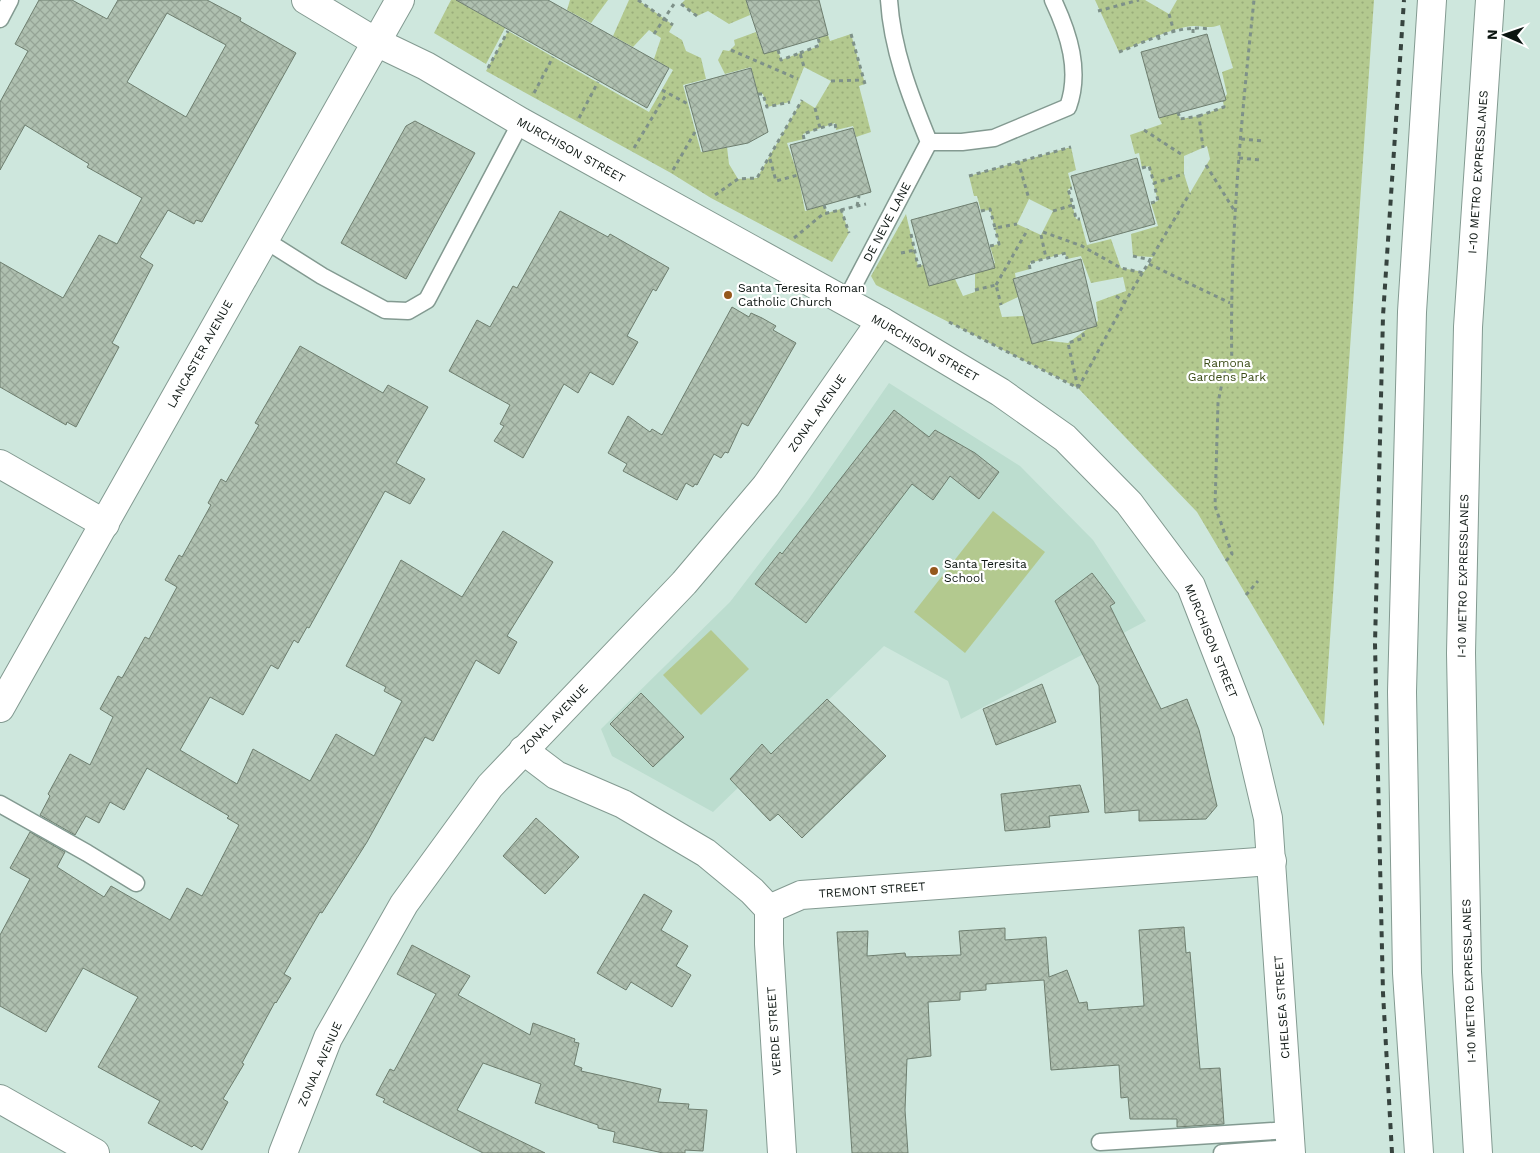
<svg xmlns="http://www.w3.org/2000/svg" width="1540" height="1153" font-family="'Work Sans',sans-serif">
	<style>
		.built { fill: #bcddcf }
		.grass { fill: url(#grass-dots); fill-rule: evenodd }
		.pitch { fill: #b3c98f }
		.building { fill: url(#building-cross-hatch); stroke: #6e7e6f; fill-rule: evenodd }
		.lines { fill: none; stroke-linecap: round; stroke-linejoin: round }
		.lane-casing { stroke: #839a91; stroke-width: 19 }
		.street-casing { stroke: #839a91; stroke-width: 30 }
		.highway-casing { stroke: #839a91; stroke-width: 30 }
		.path { stroke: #7e9189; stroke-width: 3; stroke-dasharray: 4 4; stroke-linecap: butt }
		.lane { stroke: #fff; stroke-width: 16 }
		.street { stroke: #fff; stroke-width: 28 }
		.highway { stroke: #fff; stroke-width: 28 }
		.rail { stroke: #37443f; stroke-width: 4; stroke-dasharray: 6 6; stroke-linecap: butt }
		.poi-dot { fill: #95581c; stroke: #fff; stroke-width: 2 }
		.labels { text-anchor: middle; stroke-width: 4.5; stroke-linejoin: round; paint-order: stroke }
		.street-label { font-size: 12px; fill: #0c1511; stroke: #fff }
		.poi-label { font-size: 12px; fill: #0c1511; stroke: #fff; text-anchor: start }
		.park-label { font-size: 12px; fill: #3b4c18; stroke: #fff }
	</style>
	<defs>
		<pattern id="grass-dots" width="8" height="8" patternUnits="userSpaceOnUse" patternTransform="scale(1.25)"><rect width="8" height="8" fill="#b3c98f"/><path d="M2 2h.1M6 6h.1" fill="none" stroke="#99ac7a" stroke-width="1.8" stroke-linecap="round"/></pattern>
		<pattern id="building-cross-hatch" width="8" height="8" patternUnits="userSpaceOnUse" patternTransform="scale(1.25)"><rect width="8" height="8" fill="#afc0b0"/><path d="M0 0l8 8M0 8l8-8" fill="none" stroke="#95a496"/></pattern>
	</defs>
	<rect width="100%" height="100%" fill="#cee7dd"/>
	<polygon class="built" points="889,383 1020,466 1093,540 1146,621 961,719 948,681 884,646 713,812 612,756 601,729 730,602 808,500"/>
	<g class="grass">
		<polygon points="451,0 464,0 463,4 505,28 486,64 434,33"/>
		<polygon points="570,0 608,0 591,23 567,10"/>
		<polygon points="629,0 638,0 673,25 669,32 682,40 686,51 701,58 706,79 683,85 701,152 727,147 729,164 738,179 757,178 802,100 815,108 831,81 804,67 790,102 767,107 763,94 758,94 751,67 725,74 718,60 723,50 729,51 735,45 734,40 756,32 764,53 778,50 781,60 819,46 818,38 828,35 830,41 851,34 865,84 859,86 871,132 856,137 853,126 836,130 835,123 803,134 804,139 787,143 798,175 805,211 824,205 827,213 841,209 849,233 832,262 711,198 671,173 486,71 508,31 649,112 673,70 654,59 661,38 649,30 633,47 613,36"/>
		<polygon points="685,0 747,0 750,15 729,24 708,11 697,16 681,4"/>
		<path d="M1095,0H1145L1169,14L1177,0H1374L1324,726L1197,512L1078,388L876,285L871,276L906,214L918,266L923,265L928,281L955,279L963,296L975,292V274L995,263L990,246L999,244L990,210L981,211L977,196H974L969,176L1071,147L1076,170L1068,173L1072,188L1068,189L1076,219H1080L1087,245L1111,239L1121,268L1144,272L1153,257L1133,256L1131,234L1158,226L1151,203L1158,201L1149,166L1142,168L1139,153L1135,154L1130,135L1162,124L1159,118L1178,112L1180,119L1199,116L1224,107L1223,101L1227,94L1222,72L1233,68L1220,25C1208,29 1205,26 1193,26C1170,28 1141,44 1119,52ZM1207,146L1210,159L1190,193L1184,174V156ZM1029,199L1053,211L1041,235L1017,224ZM1065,253L1067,259L1081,256L1091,283L1123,277L1126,291L1096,302L1098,321L1068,343L1032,339L1024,316L1002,317L999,306L1018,297L1015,273L1030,269V263Z"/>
	</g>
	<g class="pitch">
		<polygon points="993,511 1045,552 965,653 914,612"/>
		<polygon points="711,630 749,669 701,715 663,675"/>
	</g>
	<g class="building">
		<path d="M39,0H72L107,19L118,0H207L241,18L240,21L296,53L202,222L196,220L194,224L168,210L140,257L153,265L112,343L119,347L76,427L67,422L66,425L0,387V262L63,298L99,235L117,244L142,198L87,167L89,164L25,125L0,170V102L28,51L15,44ZM167,13L226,45L186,117L127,82Z"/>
		<polygon points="456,0 548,0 669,68 647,108"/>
		<polygon points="746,0 819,0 828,35 764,54"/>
		<polygon points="1207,34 1226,100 1159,118 1141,52"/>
		<polygon points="751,68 768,132 748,143 703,152 685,86"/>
		<polygon points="415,121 475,153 406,279 341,243 406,126"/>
		<polygon points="853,128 871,192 807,210 790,145"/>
		<polygon points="1137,158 1155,224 1090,242 1071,176"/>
		<polygon points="977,202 995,268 929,286 911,220"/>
		<polygon points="560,211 608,237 610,234 669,268 656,291 653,289 627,336 638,342 613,385 590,372 578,393 564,384 523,458 494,441 504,426 500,424 510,405 449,371 477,320 490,327 513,286 517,288"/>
		<polygon points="1081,259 1097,326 1032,344 1013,279"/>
		<polygon points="732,307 749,317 751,313 762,318 776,326 773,330 796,343 748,426 742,423 728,453 725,452 721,458 714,454 697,485 695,484 693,487 686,483 677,500 623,471 627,464 608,453 628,416 650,432 652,429 662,435"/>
		<polygon points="300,346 383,393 388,385 428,407 396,463 425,479 410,504 385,491 309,628 307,627 298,643 294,640 278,669 271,665 243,715 210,697 180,750 237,784 253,749 310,781 336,734 374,756 402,701 384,691 386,687 346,666 401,560 462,597 503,531 553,562 507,636 517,642 499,674 476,660 433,741 425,737 367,842 322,913 320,912 284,974 291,978 276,1003 275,1002 242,1063 244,1064 223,1099 228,1102 202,1150 194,1145 192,1147 148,1123 160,1101 98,1067 138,997 83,968 46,1032 0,1006 0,935 30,879 10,868 30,832 65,852 57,867 104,897 111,886 170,920 187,888 202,896 239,825 227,818 229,816 147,768 124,810 110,802 99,823 86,816 75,835 40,815 50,796 48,794 70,754 90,765 113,717 100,709 118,676 122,678 145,637 149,639 177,587 165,580 179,555 182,557 211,505 208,503 221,479 226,482 259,425 255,423"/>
		<polygon points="894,410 929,437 935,430 975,453 999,472 979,499 950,476 933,500 912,484 806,623 755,584 780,552 782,554"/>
		<polygon points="1092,573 1115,603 1110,606 1161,709 1187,699 1199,730 1217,806 1206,819 1139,821 1139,810 1105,813 1099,686 1055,601"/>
		<polygon points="1042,684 1056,722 996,745 983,709"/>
		<polygon points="641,693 684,737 653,767 610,724"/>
		<polygon points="827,699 886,756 802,838 778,814 770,821 730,779 762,744 771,754"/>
		<polygon points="1080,785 1089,812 1049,816 1050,827 1005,831 1001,794"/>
		<polygon points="536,818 579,857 545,894 503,856"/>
		<polygon points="644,894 672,911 661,930 688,946 676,966 691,975 672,1007 631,982 626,990 597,973"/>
		<polygon points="1184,927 1186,953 1190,952 1200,1069 1220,1068 1224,1124 1177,1127 1177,1119 1130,1119 1128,1097 1121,1098 1119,1065 1051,1070 1044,980 986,984 986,990 960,992 960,1000 928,1002 931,1056 907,1059 905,1110 908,1153 852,1153 837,932 868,931 867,956 905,953 906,957 961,955 959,931 1005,928 1005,940 1046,937 1049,977 1067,970 1079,1003 1087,1002 1088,1010 1144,1006 1139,930"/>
		<polygon points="412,945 470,976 458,995 530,1035 533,1023 575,1039 574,1042 579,1043 574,1065 582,1068 581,1071 661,1089 658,1102 689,1104 688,1109 707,1110 703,1151 685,1150 685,1153 663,1153 613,1142 615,1132 598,1128 598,1125 535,1103 541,1084 483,1063 457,1110 545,1153 483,1153 383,1102 385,1099 376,1095 390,1069 394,1071 436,994 397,974"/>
	</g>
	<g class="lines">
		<defs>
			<g id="lane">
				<polyline points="0,19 10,0"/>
				<path d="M929,142H962L994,138L1068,107C1081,71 1069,34 1053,0"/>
				<polyline points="265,240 322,276 385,310 408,311 427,300 521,122"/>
				<path d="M845,302L929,142C910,96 892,49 889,0"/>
				<polyline points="0,804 87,853 136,883"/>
				<polyline points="1100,1142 1290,1130"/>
				<polyline points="1222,1153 1291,1148"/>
			</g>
			<g id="street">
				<polyline points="306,0 376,42 426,66 521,122 881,321 1000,392 1065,438 1129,503 1191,586 1248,733 1268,818 1291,1153"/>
				<polyline points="0,464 105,524"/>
				<polyline points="0,708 400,0"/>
				<polyline points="523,750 556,775 623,804 706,853 752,891 769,909 801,895 1272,861"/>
				<polyline points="769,909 769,944 782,1153"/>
				<polyline points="0,1099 95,1153"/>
				<polyline points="283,1153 328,1038 404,904 490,786 684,583 766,486 881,321"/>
			</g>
			<g id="highway">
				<polyline points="1419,1153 1407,973 1402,692 1412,312 1432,0"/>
				<polyline points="1478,1153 1467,972 1461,653 1468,327 1490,0"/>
			</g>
		</defs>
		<use href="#lane" class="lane-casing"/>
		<use href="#street" class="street-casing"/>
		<use href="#highway" class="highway-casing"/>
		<g class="path">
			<polyline points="638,0 673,25"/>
			<polyline points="681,4 697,16"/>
			<polyline points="1098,11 1139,0"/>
			<polyline points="1169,14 1174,32"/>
			<polyline points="1193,33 1193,26"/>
			<polyline points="654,34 676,1"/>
			<polyline points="851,34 865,84"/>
			<polyline points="1158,36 1160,42"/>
			<polyline points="731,50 798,79"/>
			<polyline points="778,50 781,60 800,53 804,67"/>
			<path d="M1119,52C1148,41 1178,24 1209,29"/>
			<polyline points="800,53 820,45 818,38"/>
			<polyline points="488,68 508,31"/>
			<polyline points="831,81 863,80"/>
			<polyline points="662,90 688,104"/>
			<polyline points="534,93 553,57"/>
			<polyline points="758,94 763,94 767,107 790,102"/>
			<polyline points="815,108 820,128"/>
			<polyline points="1178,112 1180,119 1199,116 1203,148"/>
			<polyline points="1199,116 1224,107 1223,101"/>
			<polyline points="579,118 598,82"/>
			<polyline points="1144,130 1184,156"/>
			<polyline points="804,139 803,134 835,123 836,130"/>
			<polyline points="1241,139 1264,141"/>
			<polyline points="634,148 667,93"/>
			<polyline points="1239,158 1262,160"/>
			<polyline points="770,159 776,181 798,175"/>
			<polyline points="1018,161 1029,199"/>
			<polyline points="1206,165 1234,210"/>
			<polyline points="1142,168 1149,166 1154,183 1184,174"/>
			<polyline points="673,170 695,132"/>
			<polyline points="969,176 1071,147"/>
			<polyline points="715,195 738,179 757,178 802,100"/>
			<polyline points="1151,203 1158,201 1154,183"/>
			<polyline points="824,205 827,214"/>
			<polyline points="1073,205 1076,219 1080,219"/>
			<polyline points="857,206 859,196"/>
			<polyline points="841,209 849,233"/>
			<polyline points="981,211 990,209 995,228 1017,224"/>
			<polyline points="1053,211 1073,205 1068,189 1072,188"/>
			<polyline points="1043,232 1082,246 1121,268 1144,273"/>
			<polyline points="911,234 918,266 923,265"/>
			<polyline points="1041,235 1046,258"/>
			<polyline points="794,238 823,214 866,204"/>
			<polyline points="990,246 999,244 995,228"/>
			<polyline points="901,253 915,250"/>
			<polyline points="1133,256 1151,260"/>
			<polyline points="1149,264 1230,303"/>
			<polyline points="1030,269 1029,263 1066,253 1067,259"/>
			<polyline points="996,285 1028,229"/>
			<polyline points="975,290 996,285 1001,305"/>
			<polyline points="1116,296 1125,302"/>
			<polyline points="949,322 1078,388"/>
			<polyline points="1078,388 1125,302 1190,193"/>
			<polyline points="1078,388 1068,343 1084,338 1082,330"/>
			<path d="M1226,561L1232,554L1215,506L1218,403L1224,373L1232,369C1229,245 1241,122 1254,0"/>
			<polyline points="1246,595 1258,581"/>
		</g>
		<use href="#lane" class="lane"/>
		<use href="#street" class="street"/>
		<use href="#highway" class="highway"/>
		<polyline class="rail" points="1392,1153 1383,993 1375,644 1383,316 1404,0"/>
	</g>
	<g class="poi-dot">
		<circle cx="728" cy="295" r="5"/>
		<circle cx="934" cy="571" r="5"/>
	</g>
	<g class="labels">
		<g class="street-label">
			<text transform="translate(571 150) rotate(29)" y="4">MURCHISON STREET</text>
			<text transform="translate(1478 172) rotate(-86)" y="4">I-10 METRO EXPRESSLANES</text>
			<text transform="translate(887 222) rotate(-62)" y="4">DE NEVE LANE</text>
			<text transform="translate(925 348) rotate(30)" y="4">MURCHISON STREET</text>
			<text transform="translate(200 354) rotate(-61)" y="4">LANCASTER AVENUE</text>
			<text transform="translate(817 413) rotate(-55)" y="4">ZONAL AVENUE</text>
			<text transform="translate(1463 576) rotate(-89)" y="4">I-10 METRO EXPRESSLANES</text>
			<text transform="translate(1211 641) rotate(68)" y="4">MURCHISON STREET</text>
			<text transform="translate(554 719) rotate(-46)" y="4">ZONAL AVENUE</text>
			<text transform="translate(872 890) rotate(-4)" y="4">TREMONT STREET</text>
			<text transform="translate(1469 981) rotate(-92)" y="4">I-10 METRO EXPRESSLANES</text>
			<text transform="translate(1282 1007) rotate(-94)" y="4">CHELSEA STREET</text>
			<text transform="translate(774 1031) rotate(-94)" y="4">VERDE STREET</text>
			<text transform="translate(320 1064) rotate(-66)" y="4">ZONAL AVENUE</text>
		</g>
		<g class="poi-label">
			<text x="738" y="292">Santa Teresita Roman<tspan x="738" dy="14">Catholic Church</tspan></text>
			<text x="944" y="568">Santa Teresita<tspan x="944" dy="14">School</tspan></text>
		</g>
		<g class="park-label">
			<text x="1227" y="367">Ramona<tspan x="1227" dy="14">Gardens Park</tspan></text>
		</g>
	</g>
	<g transform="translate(1505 35) rotate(272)" stroke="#ffffff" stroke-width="4" paint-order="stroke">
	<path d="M0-4L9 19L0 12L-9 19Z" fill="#0c1511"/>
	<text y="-8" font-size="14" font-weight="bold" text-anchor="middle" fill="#0c1511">N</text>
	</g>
</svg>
